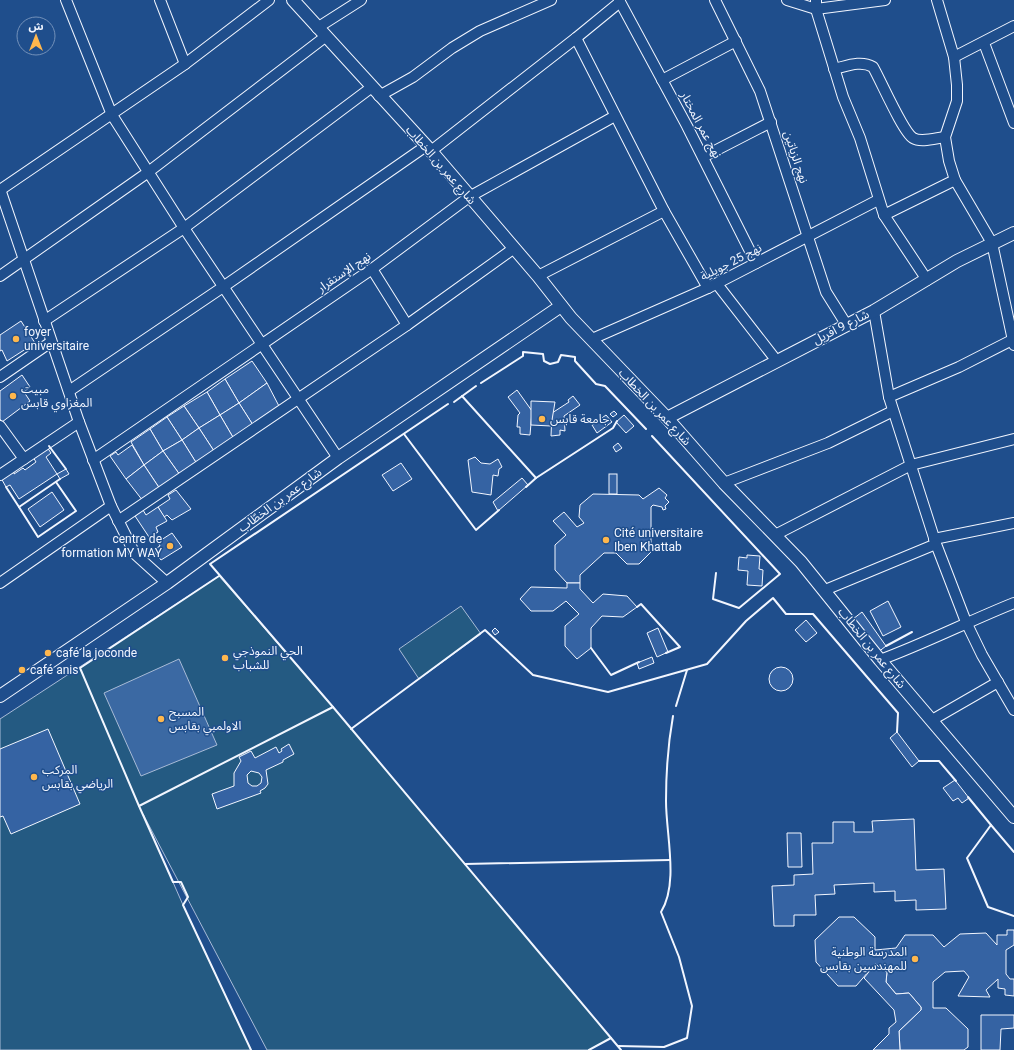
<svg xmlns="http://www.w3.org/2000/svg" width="1014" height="1050" font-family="Roboto,'Noto Sans Arabic',sans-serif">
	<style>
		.green { fill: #245a82; stroke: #a8bbd7 }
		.water { fill: #3b69a3; stroke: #a8bbd7 }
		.building { fill: #3563a3; stroke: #f2f6ff; fill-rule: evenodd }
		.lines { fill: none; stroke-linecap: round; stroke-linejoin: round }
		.minor-casing { stroke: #f2f6ff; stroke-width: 12 }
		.tertiary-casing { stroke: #f2f6ff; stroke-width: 14 }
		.minor { stroke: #1f4e8c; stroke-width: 10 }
		.tertiary { stroke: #1f4e8c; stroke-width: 12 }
		.wall { stroke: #f2f6ff; stroke-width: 2 }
		.poi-dot { fill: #ffb74d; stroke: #1f4e8c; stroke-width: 1.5 }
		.labels { text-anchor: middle; stroke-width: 3; stroke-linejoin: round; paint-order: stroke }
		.street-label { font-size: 12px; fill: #f2f6ff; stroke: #1f4e8c }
		.poi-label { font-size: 12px; fill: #f2f6ff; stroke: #1f4e8c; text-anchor: start }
	</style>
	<rect width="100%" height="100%" fill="#1f4e8c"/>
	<g class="green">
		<polygon points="219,576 333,707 611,1038 589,1050 267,1050 143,814 183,905 251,1050 0,1050 0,719"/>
		<polygon points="461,606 481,634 419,679 399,649"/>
	</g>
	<polygon class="water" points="179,659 217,745 141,776 104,693"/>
	<g class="building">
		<polygon points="21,321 35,343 7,361 2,350 0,351 0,335"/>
		<polygon points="252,361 267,383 239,403 225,379"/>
		<polygon points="22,375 30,387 24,392 30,401 2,422 0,419 0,391"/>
		<polygon points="225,379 239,403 220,415 207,392"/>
		<polygon points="267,383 280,408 253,425 239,403"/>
		<polygon points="517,390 532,411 530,435 520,434 520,427 517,427 518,415 520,413 508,397"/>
		<polygon points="207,392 220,415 199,428 184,406"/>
		<polygon points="573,396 580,405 564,416 565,431 560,430 560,435 551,436 552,413 569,402 568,400"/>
		<polygon points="531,401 555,402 551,426 531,425"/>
		<polygon points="239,403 253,425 234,439 220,415"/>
		<polygon points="184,406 199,428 182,440 167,417"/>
		<polygon points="614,411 617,414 613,417 610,414"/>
		<polygon points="220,415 234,439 214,451 199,428"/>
		<polygon points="606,415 612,422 597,433 592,425"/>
		<polygon points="624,415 634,426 626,433 616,422"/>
		<polygon points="167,417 182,440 163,451 150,429"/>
		<polygon points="199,428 214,451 197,464 182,440"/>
		<polygon points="150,429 163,451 144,465 131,442"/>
		<polygon points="182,440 197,464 180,475 163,451"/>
		<polygon points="618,443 622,448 616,452 613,447"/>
		<polygon points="132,445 144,465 126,479 110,456 116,452 118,455"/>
		<polygon points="47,447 51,453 46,457 57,474 19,499 10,485 6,487 1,478 14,472 14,474 23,468 25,470 36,462 33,457"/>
		<polygon points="163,451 180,475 160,489 144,465"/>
		<polygon points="475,457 481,463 490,464 498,459 502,467 499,469 498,476 493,475 491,495 472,492 468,460"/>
		<polygon points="401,463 412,479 393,491 382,475"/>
		<polygon points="144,465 160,489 143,501 126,479"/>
		<polygon points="66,469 69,474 60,479 57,474"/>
		<rect x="609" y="474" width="8" height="20"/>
		<polygon points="522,478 528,485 498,511 493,502"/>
		<polygon points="659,488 667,495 665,498 669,502 665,506 666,509 663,510 662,507 653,505 651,507 651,552 639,564 627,564 616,553 604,553 580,575 580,583 567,583 555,570 555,545 566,535 553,521 564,512 577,527 584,523 579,517 580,505 593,494 639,495 643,499"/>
		<polygon points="176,490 191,509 172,520 167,515 164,517 158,507 170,499 168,495"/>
		<polygon points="52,492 64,510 40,527 28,509"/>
		<polygon points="158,507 167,521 156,527 158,532 149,537 135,516 143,510 146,515"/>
		<polygon points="172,533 182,547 161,560 153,550 160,546 158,542"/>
		<polygon points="747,555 760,556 759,569 763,570 762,586 747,585 748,571 738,570 739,557 747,558"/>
		<polygon points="567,583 580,583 580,589 593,603 603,594 627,596 637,607 623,617 602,616 591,628 591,648 577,659 565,646 565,626 579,614 566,601 553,611 531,611 520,599 531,587 567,588"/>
		<polygon points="888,601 901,627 883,636 870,611"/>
		<polygon points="862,612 886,646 877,653 853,619"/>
		<polygon points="806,620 817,633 806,642 795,630"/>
		<polygon points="495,628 499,632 495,635 492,631"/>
		<polygon points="658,628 668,652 657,657 647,633"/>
		<polygon points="652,657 654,663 639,669 637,663"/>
		<circle cx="781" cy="679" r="12"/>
		<polygon points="48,729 80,804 11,834 3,816 0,817 0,749"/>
		<polygon points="897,732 919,761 912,767 890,738"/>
		<path d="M289,744L294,754L283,760V762L266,770L268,784L265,788L260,791L261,793L217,809L212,794L234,786V773L241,761L239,757L251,751L255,758L276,747L279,753L282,751L281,749ZM251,771L259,773L262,777L261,783L257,786H252L248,783L247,775Z"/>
		<polygon points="955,780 969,798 962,803 958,798 953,801 943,788"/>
		<polygon points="914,819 916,870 944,869 946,909 916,910 916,900 895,901 895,891 874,892 874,883 834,885 835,894 815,895 816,915 794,915 794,926 774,926 772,886 794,885 794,875 813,874 812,843 833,843 833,822 854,822 854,832 873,832 872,821"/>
		<polygon points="787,833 801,833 802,867 788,867"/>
		<polygon points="839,917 854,917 875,937 875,950 896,948 905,935 933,935 944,947 960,934 986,933 997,945 997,935 1007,935 1007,930 1014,930 1014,945 1006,950 1006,974 1010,979 1014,979 1014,996 1005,995 1005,989 998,988 998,979 986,990 990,997 958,996 969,977 964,971 945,972 933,982 933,1008 946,1008 968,1029 968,1047 964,1050 900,1050 899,1031 921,1010 921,1007 909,993 896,994 886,982 887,972 875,964 856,986 838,986 816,962 815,940"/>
		<polygon points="875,964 887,972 886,982 896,994 909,993 921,1007 921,1010 899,1031 900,1050 873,1050 889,1034 889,1028 896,1022 894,1010 864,978"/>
		<polygon points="981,1015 1014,1015 1014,1028 1001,1029 1000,1050 981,1050"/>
	</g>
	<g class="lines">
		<defs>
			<g id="minor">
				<polyline points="66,0 112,115 184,228 338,458"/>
				<polyline points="160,0 185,64"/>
				<polyline points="619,0 687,126 756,263"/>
				<polyline points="715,0 760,91 826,292 846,324"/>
				<polyline points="787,0 816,9 885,0"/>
				<polyline points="816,0 816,9 843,97 860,138 884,215 927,280"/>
				<polyline points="937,0 954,57 957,85 957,101 945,137 949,161 955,180 992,243 1014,345"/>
				<polyline points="317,28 361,0"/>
				<polyline points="576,38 664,211 708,288"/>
				<polyline points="984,43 1014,123"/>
				<polyline points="954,57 1014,26"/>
				<path d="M834,69C847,66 861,60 873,67C881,81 903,132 913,138C921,143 936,138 945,137"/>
				<polyline points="662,80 736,41"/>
				<polyline points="379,96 413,77 452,48 480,31 551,0"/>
				<polyline points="431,151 576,38 620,2"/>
				<polyline points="703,157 771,122"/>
				<polyline points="0,189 79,422 111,506 135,554 167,583"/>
				<polyline points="0,190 185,64 269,0"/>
				<polyline points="884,215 955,180"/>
				<polyline points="372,269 407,325"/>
				<polyline points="0,276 147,173 325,37"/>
				<polyline points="538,276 664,211"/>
				<polyline points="717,284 776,360"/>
				<polyline points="874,311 889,397 936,544 966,622 982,655 1014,710"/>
				<polyline points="44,321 184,228 372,87"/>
				<polyline points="592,339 708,288 878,200"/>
				<polyline points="0,377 51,342"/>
				<polyline points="69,391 223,287 426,146"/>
				<polyline points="889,397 959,367 1014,339"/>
				<polyline points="0,426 24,459"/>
				<polyline points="93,460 372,269 469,197 615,116"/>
				<polyline points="0,475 79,422"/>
				<polyline points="724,483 828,443 893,411"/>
				<polyline points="118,521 407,325 513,249"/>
				<polyline points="775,535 911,465 1014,439"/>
				<polyline points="934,539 1014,523"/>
				<polyline points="0,583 111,506"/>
				<polyline points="825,590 936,544"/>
				<path d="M880,660C926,643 969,621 1014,603"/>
				<polyline points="932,720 998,682"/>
			</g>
			<g id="tertiary">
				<polyline points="293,0 431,151 538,276 571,318 667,418 724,483 801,562 880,660 1014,817"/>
				<polyline points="667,418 874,311 957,261 1014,233"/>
				<polyline points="0,696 167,583 338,458 561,306"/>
			</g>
		</defs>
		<use href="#minor" class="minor-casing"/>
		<use href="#tertiary" class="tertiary-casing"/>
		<use href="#minor" class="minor"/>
		<use href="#tertiary" class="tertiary"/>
		<g class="wall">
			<polyline points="481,383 523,356 523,352 543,354 544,361 550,364 558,362 561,355 575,357 575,361 596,384 605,386 646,429"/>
			<polyline points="462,396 536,478 526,487"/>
			<polyline points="454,402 476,386"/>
			<polyline points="404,434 476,530 499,510"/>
			<polyline points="652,436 780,574 739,608 713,599 716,573"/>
			<polyline points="49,446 66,469"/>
			<polyline points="536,478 613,428 617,421"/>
			<polyline points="6,487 19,507 60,479"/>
			<polyline points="19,507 38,537 76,511 56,482"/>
			<polyline points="637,607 641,604 680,647 666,653"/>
			<polyline points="886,646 912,632"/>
			<polyline points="591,648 611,675 639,662"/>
			<polyline points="676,706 687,670"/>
			<polyline points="333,707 210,564 448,404"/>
			<polyline points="351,729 485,630 533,675 608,692 707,664 746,621 773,598 786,614 813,614 898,713 897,732"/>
			<polyline points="919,761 939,761 956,781"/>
			<polyline points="968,797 991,825 967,858 988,907 1014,916"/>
			<polyline points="139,806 80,668 219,576"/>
			<polyline points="991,825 1014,852"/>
			<polyline points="465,864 670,860"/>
			<polyline points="611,1038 621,1050"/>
			<path d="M618,1046L664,1047L687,1038L692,1006L679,957L661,912C679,883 666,835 666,801C666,772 668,744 673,716"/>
			<polyline points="251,1050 183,905 188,897 181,882 173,882 139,806 333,707 611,1038 589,1050"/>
		</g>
	</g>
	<g class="poi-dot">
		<circle cx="16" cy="339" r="4"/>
		<circle cx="13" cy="396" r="4"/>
		<circle cx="542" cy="419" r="4"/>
		<circle cx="606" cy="540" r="4"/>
		<circle cx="170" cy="546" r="4"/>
		<circle cx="48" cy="653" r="4"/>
		<circle cx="225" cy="658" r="4"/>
		<circle cx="22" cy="670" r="4"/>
		<circle cx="161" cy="719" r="4"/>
		<circle cx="34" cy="777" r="4"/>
		<circle cx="915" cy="959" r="4"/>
	</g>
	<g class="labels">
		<g class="street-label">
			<text transform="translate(701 125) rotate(62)" y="4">نهج عمر المختار</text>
			<text transform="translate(796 157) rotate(72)" y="4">نهج الزياتين</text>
			<text transform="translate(441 165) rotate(49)" y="4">شارع عمر بن الخطاب</text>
			<text transform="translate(731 262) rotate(-27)" y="4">نهج 25 جويلية</text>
			<text transform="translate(344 272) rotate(-34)" y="4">نهج الإستقرار</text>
			<text transform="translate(841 327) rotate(-27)" y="4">شارع 9 افريل</text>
			<text transform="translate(655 407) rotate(47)" y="4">شارع عمر بن الخطاب</text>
			<text transform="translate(280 500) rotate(-36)" y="4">شارع عمر بن الخطّاب</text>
			<text transform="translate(872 648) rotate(51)" y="4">شارع عمر بن الخطاب</text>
		</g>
		<g class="poi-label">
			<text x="24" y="336">foyer<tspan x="24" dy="14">universitaire</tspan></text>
			<text x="21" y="393">مبيت<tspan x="21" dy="14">المغزاوي قابس</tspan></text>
			<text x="550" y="423">جامعة قابس</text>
			<text x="614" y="537">Cité universitaire<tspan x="614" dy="14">Iben Khattab</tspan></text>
			<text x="162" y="543" text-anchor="end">centre de<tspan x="162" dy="14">formation MY WAY</tspan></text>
			<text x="233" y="655">الحي النموذجي<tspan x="233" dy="14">للشباب</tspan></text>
			<text x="56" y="657">café la joconde</text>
			<text x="30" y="674">café anis</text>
			<text x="169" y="716">المسبح<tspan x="169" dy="14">الاولمبي بقابس</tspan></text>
			<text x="42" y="774">المركب<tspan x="42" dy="14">الرياضي بقابس</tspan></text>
			<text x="907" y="956" text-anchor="end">المدرسة الوطنية<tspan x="907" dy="14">للمهندسين بقابس</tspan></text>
		</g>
	</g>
	<g transform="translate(36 36)"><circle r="19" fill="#1f4e8c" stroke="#7391ba"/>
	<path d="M0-3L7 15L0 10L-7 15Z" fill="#ffb74d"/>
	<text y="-6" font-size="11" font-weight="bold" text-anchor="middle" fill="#f2f6ff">ش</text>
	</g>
</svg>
